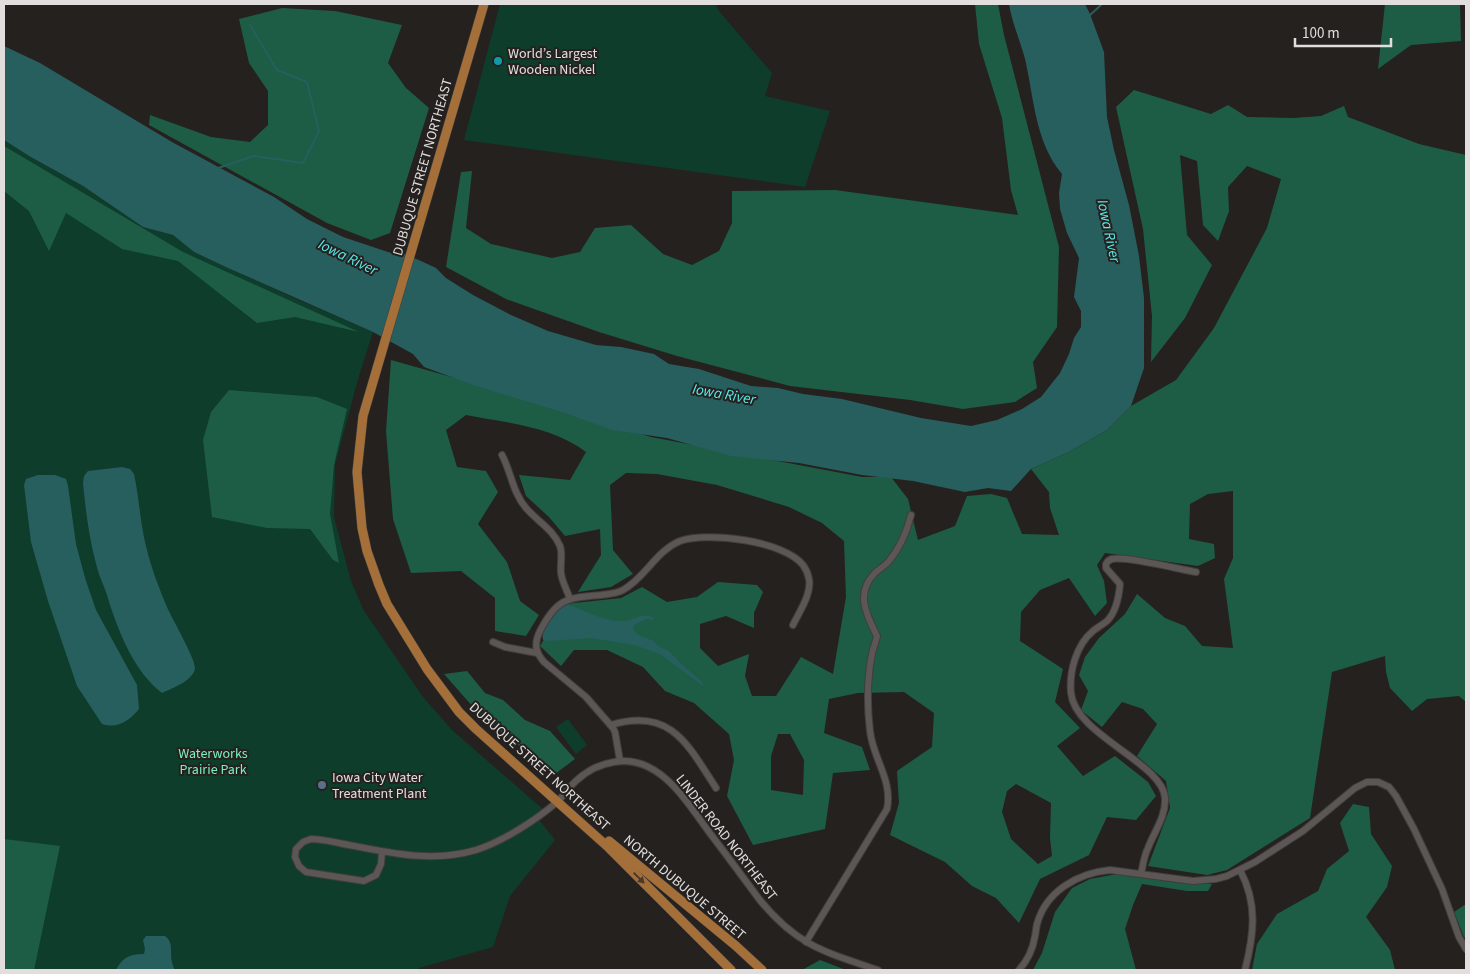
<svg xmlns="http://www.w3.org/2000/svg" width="1470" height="974" font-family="'Source Sans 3',sans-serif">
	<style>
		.green { fill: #0e3d2b }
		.forest { fill: #1d5d45; fill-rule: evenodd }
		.water { fill: #275e5e }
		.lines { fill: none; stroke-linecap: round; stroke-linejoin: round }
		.stream { stroke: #275e5e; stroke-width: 2 }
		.minor-casing { stroke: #413e3c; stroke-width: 8 }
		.major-casing { stroke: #413e3c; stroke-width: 10 }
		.minor { stroke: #5c5654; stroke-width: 6 }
		.major { stroke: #a56f39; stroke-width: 9 }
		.oneway { fill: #4b3827 }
		.culture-dot { fill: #0f9aa8; stroke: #25211f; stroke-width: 2 }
		.service-dot { fill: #5c6f8a; stroke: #25211f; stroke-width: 2 }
		.labels { text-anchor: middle; stroke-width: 4; stroke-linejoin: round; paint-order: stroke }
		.poi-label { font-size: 14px; fill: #e1dedd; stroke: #25211f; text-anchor: start }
		.street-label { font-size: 14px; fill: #e1dedd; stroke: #25211f }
		.park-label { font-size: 14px; fill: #7cefbe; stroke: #25211f }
		.water-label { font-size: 15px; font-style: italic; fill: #57efef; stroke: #25211f }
	</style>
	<rect width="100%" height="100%" fill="#25211f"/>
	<g class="green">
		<polygon points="500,4 716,4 718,10 772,73 765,96 830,111 805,187 464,140"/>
		<polygon points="4,140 29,156 83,186 143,227 173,235 194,252 292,297 373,332 358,379 335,465 334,517 351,581 364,611 423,697 452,730 545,811 539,815 540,821 555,840 510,896 493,947 419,968 418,970 4,970"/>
		<polygon points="568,719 587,745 576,754 556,727"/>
	</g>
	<g class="forest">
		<polygon points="975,4 998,4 1004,35 1059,247 1057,327 1033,362 1037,388 1015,402 963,409 910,400 790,386 677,356 599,332 506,299 446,267 461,172 472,171 466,228 491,244 552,258 580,252 595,228 631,225 663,254 692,265 719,251 732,223 732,191 835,190 1018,215 1011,190 1002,118 979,44"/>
		<polygon points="1385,4 1460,4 1461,41 1411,45 1378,69"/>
		<polygon points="282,8 335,11 402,25 388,63 406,88 429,108 390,233 371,240 327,223 149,125 150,115 211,137 250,142 268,125 268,91 249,63 239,19"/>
		<path d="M1134,90L1211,114L1228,105L1247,117L1294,118L1321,116L1344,106L1348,117L1419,144L1466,155V702L1459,696L1427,699L1412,711L1390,688L1386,672L1385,656L1332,672L1310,818L1227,870L1207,875L1148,866L1170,808L1166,781L1137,756L1157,724L1143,709L1122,702L1102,727L1081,710L1088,691L1079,675L1085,657L1099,638L1125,614L1137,594L1165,618L1185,626L1202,646L1233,648L1224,579L1233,558V491L1208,494L1190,504L1189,539L1214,544L1215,558L1198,566L1105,553L1097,565L1104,581L1107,603L1095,616L1069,578L1040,590L1021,612L1020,641L1063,669L1055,702L1080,728L1057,746L1083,776L1115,756L1148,782L1156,796L1136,820L1107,817L1089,855L1040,879L1019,923L996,898L972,886L945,862L890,835L899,803L897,771L932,747L934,713L904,692L858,693L829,699L824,733L862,747L870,770L833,773L825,829L753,845L727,796L734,760L729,734L694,703L665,691L643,667L607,650H574L561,666L540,646L565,604L621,598L642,587L667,602L697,597L718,582L757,585L763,592L754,613V628L726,616L700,624V648L718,666L749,654L745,676L752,696H776L801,657L833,674L846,597L844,541L822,523L789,507L717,485L657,474L626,473L610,485L613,550L633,574L611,587L578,592L601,555L600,529L565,536L549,517L526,496L519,475L570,480L586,452C552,426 507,423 466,415L446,430L457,467L486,471L498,492L478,524L507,562L520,601L539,615L526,636L495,631V598L461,571L411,573L393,519L386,431L391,360L505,392L651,437L862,477H891L908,499L918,540L955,526L967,496L991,494L1007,498L1022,534L1059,535L1050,508L1049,492L1031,469L1069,452L1107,430L1131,406L1176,380L1214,328L1267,228L1281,179L1247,166L1228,187L1229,211L1218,241L1203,225L1197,161L1180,155L1187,235L1212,265L1185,318L1151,362L1152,316L1143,229L1116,107ZM778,734H790L804,760L803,795L771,790V756ZM1016,784L1051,803L1050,838L1052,856L1038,864L1011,839L1002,812L1007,791Z"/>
		<polygon points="4,146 183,252 359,332 295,317 257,323 178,261 122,249 66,213 49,251 29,211 4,191"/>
		<polygon points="229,390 317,397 347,409 334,465 330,514 339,563 333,560 310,529 267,528 212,517 203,440 211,412"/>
		<polygon points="467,671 485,693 503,700 525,720 550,731 575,759 555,774 481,716 444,674"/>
		<polygon points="1353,804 1369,807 1371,834 1392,866 1387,887 1366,917 1390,950 1395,970 1252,970 1257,944 1277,914 1318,891 1327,869 1349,851 1340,823"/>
		<polygon points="4,839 60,846 34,970 4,970"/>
		<polygon points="1117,874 1180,883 1212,884 1208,891 1187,891 1142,884 1133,905 1125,929 1136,970 1033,970 1042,953 1055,912 1072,888 1090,879"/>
		<polygon points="1466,904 1466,938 1464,937 1454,912"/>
		<polygon points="820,960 846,970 802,970"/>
	</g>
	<g class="water">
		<path d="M1009,4H1085L1090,14L1104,52L1107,117L1114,150L1129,205L1139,256L1144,298V368L1131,406L1107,430L1069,452L1031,469L1011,491L988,488L965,492L913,481L862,475L799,463L731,456L667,438L612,430L565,413L476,386L424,367L413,354L373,332L228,268L194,252L173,235L143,227L83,186L29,156L4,140V46L40,63L172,142L274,197L307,219L343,237L391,253H402L421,261L436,268L446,278L473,295L511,315L548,331L596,345L621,347L654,354L669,364L699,369L751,386L778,388L803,394L842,399L921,418L971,426L997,420L1022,409L1041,397L1060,373L1069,354L1074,338L1081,327V311L1074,297L1079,258L1067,233L1060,209L1059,193L1062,174C1035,142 1034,98 1025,59C1020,40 1012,23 1009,4Z"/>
		<path d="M122,467L130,469L134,474C139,497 140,520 145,542C150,564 158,586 167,607C172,619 196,659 195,669C192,681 173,688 162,693C134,671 120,635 109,602C107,593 103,585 100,577C90,546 86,514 83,483L84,476L88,471Z"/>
		<path d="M38,475H55L66,479L68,486L76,544L85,578L96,610L137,685L139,709C129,721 118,729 102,724L77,686L48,601L31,542L24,485L26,479Z"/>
		<path d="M565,604C584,609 603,622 623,621C634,621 642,611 654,618L653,620L646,619L634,625L633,630L638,635L654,641L658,646L669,651L680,663L702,682L703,686L660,654L634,645L591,638L548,641L543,640C540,626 555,612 565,604Z"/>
		<path d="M146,936H165C176,944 167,956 175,970H116C123,957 130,954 144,954L145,949L143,940Z"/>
	</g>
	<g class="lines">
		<g class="stream">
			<polyline points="1089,16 1102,4"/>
			<polyline points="218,168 254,156 303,163 319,131 307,82 277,70 250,25"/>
		</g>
		<defs>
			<g id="minor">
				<path d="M502,455C511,472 513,493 526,508C537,521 553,529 560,546C563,554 560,564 561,573C562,582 567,590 570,599"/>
				<polyline points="493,642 505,647 537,653"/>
				<path d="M611,725C671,707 688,745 716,788"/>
				<path d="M620,761L615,732L613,728L586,697L544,662C535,652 534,643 540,631C557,598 567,598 601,595C608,594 616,594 623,590C645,578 656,551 680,541C708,531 784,541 803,565C806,569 808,574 809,579C812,594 799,612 793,625"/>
				<path d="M382,852L381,864L376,875L364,881L306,872L299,866L295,857L296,849L303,842L311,839C324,839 337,843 349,845C392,853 431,863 476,850C502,842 536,820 557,802C564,795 570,786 577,780C588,770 601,764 614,762C659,754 686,801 709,832C726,854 742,876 759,899C796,945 824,952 878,970"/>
				<path d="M1240,870C1258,904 1254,934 1245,970"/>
				<path d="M1141,874C1143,865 1144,856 1148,848C1154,832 1166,817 1165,798C1163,763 1075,735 1071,693C1069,672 1076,645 1093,631C1098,627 1104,624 1108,620C1117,610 1119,596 1120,584L1106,568V564C1108,561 1108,560 1112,559C1127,556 1178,569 1196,572"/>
				<path d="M806,942L887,809C893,780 873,759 870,731C867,706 867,679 872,654C873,648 876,642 877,636C867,616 855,594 874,574C879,569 885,566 889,561C900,548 907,531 911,515"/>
				<path d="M1019,970C1028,960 1033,949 1035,936C1036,932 1036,928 1037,924C1046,891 1078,873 1110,870L1193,881L1216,879L1227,876L1255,862L1303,831L1355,788L1367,782H1378L1389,787L1396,796L1414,829L1442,889L1459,937L1466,949"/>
			</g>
			<g id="major">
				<polyline points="484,4 363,416 357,472 362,528 367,551 379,585 387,604 427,669 459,712 476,729 608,847 731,970"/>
				<polyline points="609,841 736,946 762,970"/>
			</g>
		</defs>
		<use href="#minor" class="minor-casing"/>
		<use href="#major" class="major-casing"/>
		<use href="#minor" class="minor"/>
		<use href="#major" class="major"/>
	</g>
	<defs><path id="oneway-solid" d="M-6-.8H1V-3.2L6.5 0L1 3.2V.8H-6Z" transform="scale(1.25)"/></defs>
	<use class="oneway" href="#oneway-solid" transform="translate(639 878) rotate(45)"/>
	<circle class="culture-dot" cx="498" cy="61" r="5"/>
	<circle class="service-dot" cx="322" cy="785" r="5"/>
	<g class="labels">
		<g class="poi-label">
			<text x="508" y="58">World’s Largest<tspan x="508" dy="16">Wooden Nickel</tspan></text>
			<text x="332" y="782">Iowa City Water<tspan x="332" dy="16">Treatment Plant</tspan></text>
		</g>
		<g class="street-label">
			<text transform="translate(422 167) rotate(-74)" y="5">DUBUQUE STREET NORTHEAST</text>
			<text transform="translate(540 766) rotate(42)" y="5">DUBUQUE STREET NORTHEAST</text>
			<text transform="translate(727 837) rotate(52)" y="5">LINDER ROAD NORTHEAST</text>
			<text transform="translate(685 887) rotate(40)" y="5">NORTH DUBUQUE STREET</text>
		</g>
		<g class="park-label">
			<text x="213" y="758">Waterworks<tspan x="213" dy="16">Prairie Park</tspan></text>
		</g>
		<g class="water-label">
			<text transform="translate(1109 231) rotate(78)" y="5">Iowa River</text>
			<text transform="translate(348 257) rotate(26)" y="5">Iowa River</text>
			<text transform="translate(724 394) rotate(10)" y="5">Iowa River</text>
		</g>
	</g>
	<rect width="1470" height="974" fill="none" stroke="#e1dedd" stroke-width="10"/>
	<path d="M1295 38v8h96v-8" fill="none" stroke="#e1dedd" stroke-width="2.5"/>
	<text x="1302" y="38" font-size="15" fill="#e1dedd" stroke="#25211f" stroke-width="4" paint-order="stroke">100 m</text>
</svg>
